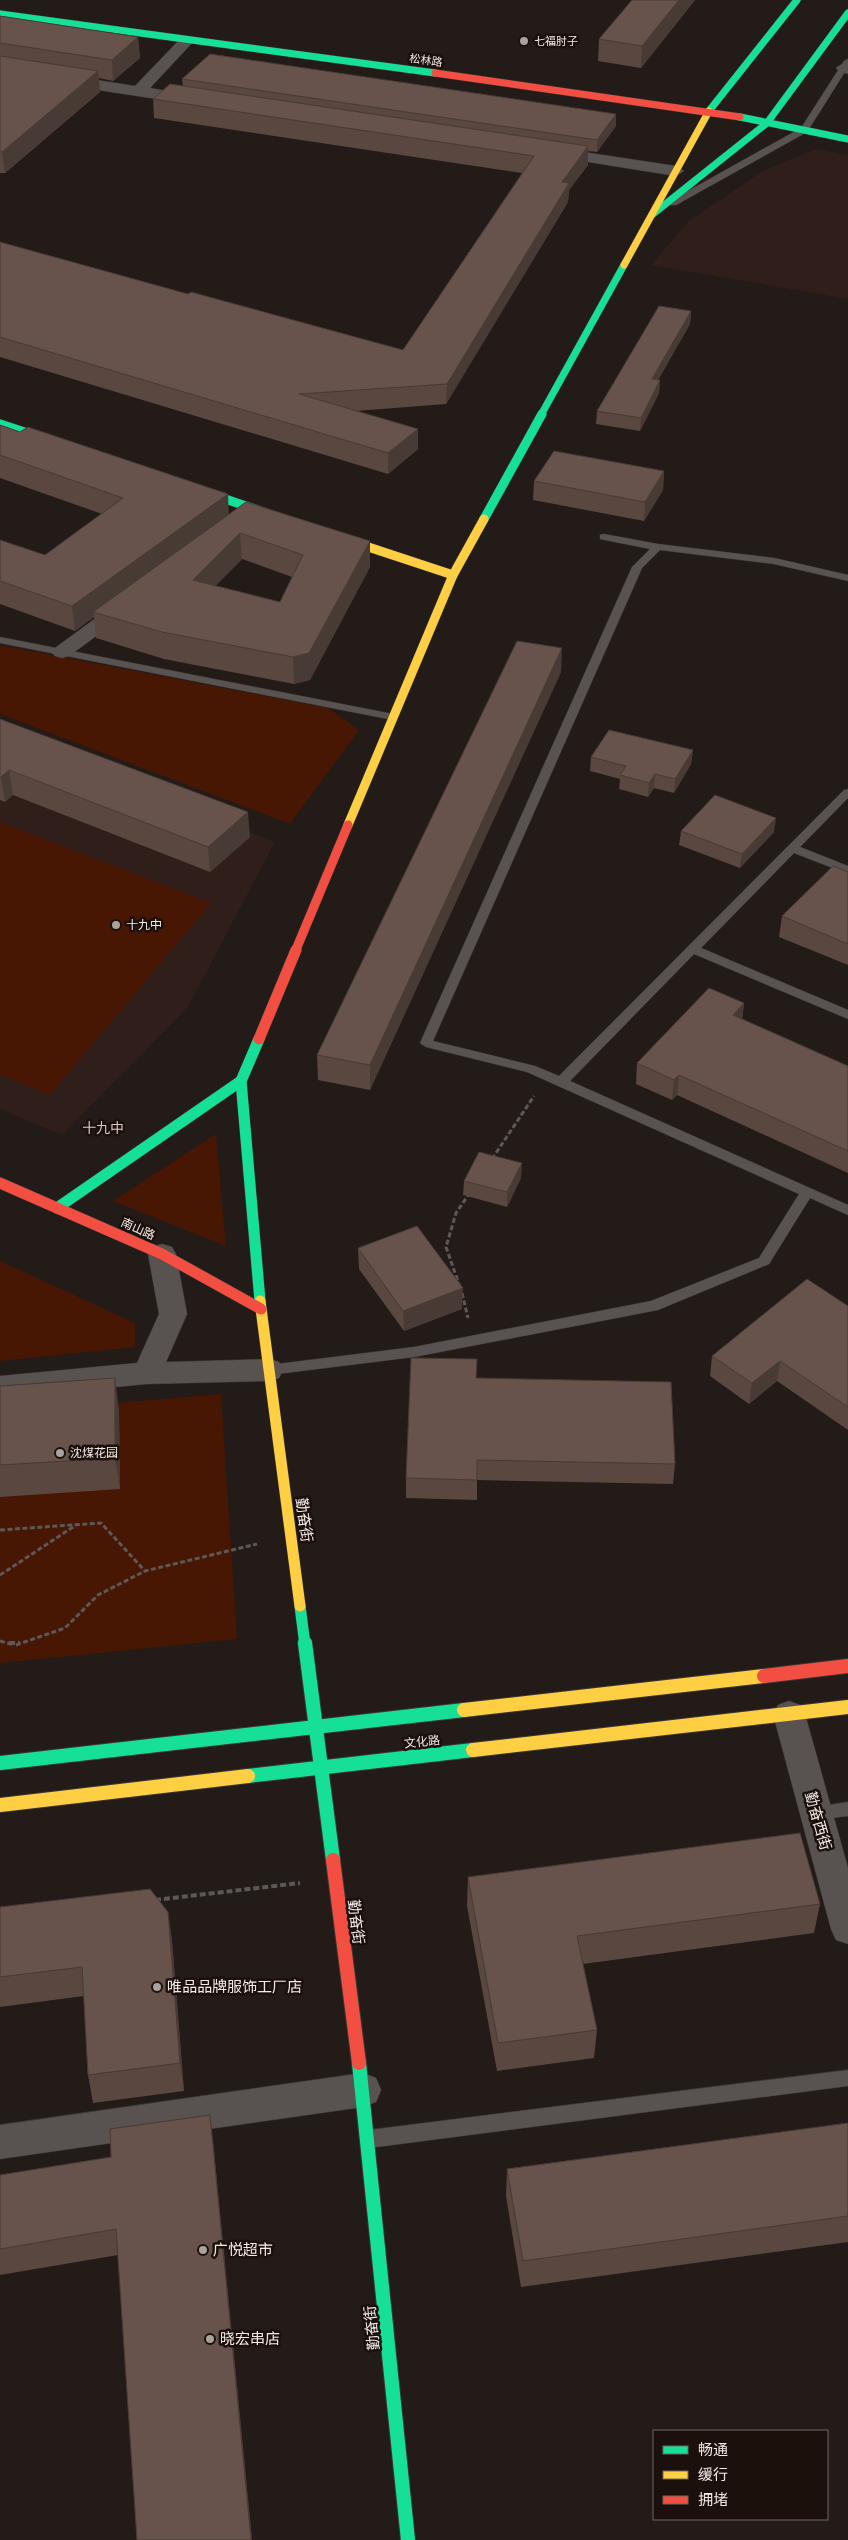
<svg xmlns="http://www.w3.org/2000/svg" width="848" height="2540" font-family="'IBM Plex Sans','Noto Sans SC',sans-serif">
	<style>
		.built { fill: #2f1e19 }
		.green { fill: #471703 }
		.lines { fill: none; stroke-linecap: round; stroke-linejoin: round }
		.lane-casing { stroke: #3d3735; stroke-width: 1 }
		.street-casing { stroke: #3d3735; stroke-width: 1 }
		.fast-far3-casing { stroke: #3d3735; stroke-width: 8 }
		.fast-far2-casing { stroke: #3d3735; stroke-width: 10 }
		.fast-far1-casing { stroke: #3d3735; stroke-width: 12 }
		.fast-casing { stroke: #3d3735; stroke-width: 16 }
		.slow-far3-casing { stroke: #3d3735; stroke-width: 8 }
		.slow-far2-casing { stroke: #3d3735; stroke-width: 10 }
		.slow-far1-casing { stroke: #3d3735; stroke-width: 12 }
		.slow-casing { stroke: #3d3735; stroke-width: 16 }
		.jam-far3-casing { stroke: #3d3735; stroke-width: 8 }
		.jam-far2-casing { stroke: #3d3735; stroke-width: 10 }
		.jam-far1-casing { stroke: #3d3735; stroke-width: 12 }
		.jam-casing { stroke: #3d3735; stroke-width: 16 }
		.path-far1 { stroke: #5d5857; stroke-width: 3; stroke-dasharray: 5 2.5; stroke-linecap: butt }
		.path { stroke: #5d5857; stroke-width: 4; stroke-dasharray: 6 3; stroke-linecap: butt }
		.lane { fill: #585351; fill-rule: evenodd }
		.street { fill: #585351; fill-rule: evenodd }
		.fast-far3 { stroke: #16e098; stroke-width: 7 }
		.fast-far2 { stroke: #16e098; stroke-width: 9 }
		.fast-far1 { stroke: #16e098; stroke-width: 11 }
		.fast { stroke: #16e098; stroke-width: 14 }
		.slow-far3 { stroke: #ffcf43; stroke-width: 7 }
		.slow-far2 { stroke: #ffcf43; stroke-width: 9 }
		.slow-far1 { stroke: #ffcf43; stroke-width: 11 }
		.slow { stroke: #ffcf43; stroke-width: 14 }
		.jam-far3 { stroke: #f24e42; stroke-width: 7 }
		.jam-far2 { stroke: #f24e42; stroke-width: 9 }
		.jam-far1 { stroke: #f24e42; stroke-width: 11 }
		.jam { stroke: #f24e42; stroke-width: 14 }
		.wall { fill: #594740; fill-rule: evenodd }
		.shaded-wall { fill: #483a34 }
		.building { fill: #67534b; stroke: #483a34; fill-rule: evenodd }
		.poi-dot { fill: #aaa29f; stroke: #1b100c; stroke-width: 2 }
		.labels { text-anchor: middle; stroke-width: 5; stroke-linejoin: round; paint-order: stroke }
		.far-poi-label { font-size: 11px; fill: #f3eae7; stroke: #1b100c; text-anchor: start }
		.far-street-label { font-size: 11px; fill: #f3eae7; stroke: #1b100c }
		.poi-label { font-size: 12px; fill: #f3eae7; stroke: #1b100c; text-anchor: start }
		.street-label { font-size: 12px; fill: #f3eae7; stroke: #1b100c }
		.neighbourhood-label { font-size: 14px; fill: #dac9c3; stroke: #1b100c }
		.near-street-label { font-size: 15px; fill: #f3eae7; stroke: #1b100c }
		.near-poi-label { font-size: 15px; fill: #f3eae7; stroke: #1b100c; text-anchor: start }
	</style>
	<rect width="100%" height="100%" fill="#221b18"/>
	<g class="built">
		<polygon points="816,149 848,155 848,299 651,265 689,221 764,170"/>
		<polygon points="0,735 275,842 188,1007 62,1135 0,1109"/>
	</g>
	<g class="green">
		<polygon points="0,645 328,708 359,730 290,824 0,714"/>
		<polygon points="0,822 211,903 50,1095 0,1074"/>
		<polygon points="216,1134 226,1246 113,1201"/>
		<polygon points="0,1261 135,1323 135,1347 0,1361"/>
		<polygon points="221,1394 237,1639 0,1663 0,1413"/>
	</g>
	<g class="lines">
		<defs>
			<g id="lane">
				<polygon points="848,59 848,67 807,132 676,205 670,205 670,201 801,128 844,61"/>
				<polygon points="604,534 658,544 774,558 848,575 848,581 774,564 660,550 642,568 433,1041 535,1066 559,1076 844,790 848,789 848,798 800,847 848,866 848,874 794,853 701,948 848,1010 848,1019 694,954 570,1081 848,1205 848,1215 810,1198 769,1264 658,1310 414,1357 269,1375 264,1374 262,1370 264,1366 269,1365 414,1347 651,1301 759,1258 799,1194 527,1072 426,1047 420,1043 632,567 650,549 600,539 600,535"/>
				<polygon points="0,637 393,714 398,717 393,720 0,643"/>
				<polygon points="848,1802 848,1816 816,1820 810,1818 808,1813 810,1808"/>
				<polygon points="848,2070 848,2086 369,2148 363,2145 360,2139 363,2133 369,2130"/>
			</g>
			<g id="street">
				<polygon points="187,36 194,40 192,43 150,88 201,97 204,100 201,103 196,105 0,75 0,65 135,86 182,37"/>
				<polygon points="844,63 848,64 848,74 839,71 836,68"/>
				<polygon points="550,147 676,166 684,171 676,176 544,155 542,152 544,149"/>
				<polygon points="126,599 133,601 136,605 133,609 69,656 62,658 55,656 51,652 55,648 119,601"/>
				<polygon points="162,1244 172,1247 176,1254 187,1314 166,1362 269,1359 279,1362 283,1370 279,1378 269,1381 147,1384 0,1398 0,1376 137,1363 159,1314 148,1254 152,1247"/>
				<polygon points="789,1701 800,1705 805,1714 848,1868 848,1944 836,1940 831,1929 773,1714 778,1705"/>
				<polygon points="363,2073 376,2078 381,2090 376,2102 363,2107 0,2159 0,2125"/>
			</g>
			<g id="fast-far3">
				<polyline points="0,14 435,73"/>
				<polyline points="709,111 797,0"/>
				<polyline points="740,117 848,139"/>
				<polyline points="653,214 767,123 848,13"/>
				<polyline points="541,415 624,265"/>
			</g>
			<g id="fast-far2">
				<polyline points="0,424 58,443"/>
				<polyline points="193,488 278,517"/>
				<polyline points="484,519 542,414"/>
			</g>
			<g id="fast-far1">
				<polyline points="259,1039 241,1081 260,1301"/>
				<polyline points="57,1208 241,1081"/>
				<polyline points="300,1606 305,1645"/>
			</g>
			<g id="fast">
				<polyline points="305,1643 333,1860"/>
				<polyline points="0,1763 464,1710"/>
				<polyline points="248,1776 473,1750"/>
				<polyline points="359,2063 408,2540"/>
			</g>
			<polyline id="slow-far3" points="624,265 709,111"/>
			<g id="slow-far2">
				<polyline points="335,536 453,575"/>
				<polyline points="348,825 453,575 484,519"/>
			</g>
			<polyline id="slow-far1" points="260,1301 300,1606"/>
			<g id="slow">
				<polyline points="464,1710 764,1676"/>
				<polyline points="473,1750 848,1707"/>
				<polyline points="0,1805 248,1776"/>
			</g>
			<polyline id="jam-far3" points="435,73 740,117"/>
			<polyline id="jam-far2" points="295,952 348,825"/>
			<g id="jam-far1">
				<polyline points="259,1039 296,950"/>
				<polyline points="0,1183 162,1254 261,1309"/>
			</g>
			<g id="jam">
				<polyline points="764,1676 848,1666"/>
				<polyline points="333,1860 359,2063"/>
			</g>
		</defs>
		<use href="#lane" class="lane-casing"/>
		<use href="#street" class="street-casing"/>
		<use href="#fast-far3" class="fast-far3-casing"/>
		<use href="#fast-far2" class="fast-far2-casing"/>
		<use href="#fast-far1" class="fast-far1-casing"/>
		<use href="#fast" class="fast-casing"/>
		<use href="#slow-far3" class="slow-far3-casing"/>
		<use href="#slow-far2" class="slow-far2-casing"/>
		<use href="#slow-far1" class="slow-far1-casing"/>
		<use href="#slow" class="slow-casing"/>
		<use href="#jam-far3" class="jam-far3-casing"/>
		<use href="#jam-far2" class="jam-far2-casing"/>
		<use href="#jam-far1" class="jam-far1-casing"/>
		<use href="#jam" class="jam-casing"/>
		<g class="path-far1">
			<polyline points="492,1159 534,1096"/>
			<polyline points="460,1287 446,1247 456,1213 469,1194"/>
			<polyline points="462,1293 468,1318"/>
			<polyline points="0,1530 101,1523 145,1571 257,1544"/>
			<polyline points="0,1575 76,1525"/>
			<polyline points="0,1641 14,1645"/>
			<polyline points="16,1645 65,1628 98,1595 145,1571"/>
		</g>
		<g class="path">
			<polyline points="9,1643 20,1643"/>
			<polyline points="155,1900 300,1883"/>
		</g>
		<use href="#lane" class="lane"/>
		<use href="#street" class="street"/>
		<use href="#fast-far3" class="fast-far3"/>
		<use href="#fast-far2" class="fast-far2"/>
		<use href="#fast-far1" class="fast-far1"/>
		<use href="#fast" class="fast"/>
		<use href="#slow-far3" class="slow-far3"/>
		<use href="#slow-far2" class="slow-far2"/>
		<use href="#slow-far1" class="slow-far1"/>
		<use href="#slow" class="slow"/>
		<use href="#jam-far3" class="jam-far3"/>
		<use href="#jam-far2" class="jam-far2"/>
		<use href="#jam-far1" class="jam-far1"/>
		<use href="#jam" class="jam"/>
	</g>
	<g class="wall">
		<polygon points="695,0 641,68 598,61 599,39"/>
		<polygon points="0,16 138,37 140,58 113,81 99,78 100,92 5,173 0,173"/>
		<polygon points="182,79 616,114 616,126 597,152 588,151 588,165 569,190 568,202 446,404 356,411 418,429 418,449 388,474 0,357 0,242 188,294 403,350 522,173 154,118 153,99 183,86"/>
		<polygon points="691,311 690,324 658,380 660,380 659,393 640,431 596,424 597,411"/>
		<path d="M0,425L229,514L370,541V567L310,680L294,684L164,659L96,638L94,617L75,631L0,604V540L45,555L102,514L0,478ZM242,559L292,577L280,602L215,586Z"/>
		<polygon points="664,471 663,490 644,521 533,500 534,481"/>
		<polygon points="561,672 370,1090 318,1080 317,1055"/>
		<polygon points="0,719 250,837 210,872 13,795 5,802 0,800"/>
		<polygon points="693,750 691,764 674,793 654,788 648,797 619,789 620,779 590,771 591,757"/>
		<polygon points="681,831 774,832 740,868 679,845"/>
		<polygon points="848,872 848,965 779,937 782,916"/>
		<polygon points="744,1003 742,1019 848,1066 848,1173 677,1095 672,1100 636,1084 637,1063"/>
		<polygon points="521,1178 507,1207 463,1195 464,1181"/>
		<polygon points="358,1248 462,1309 404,1331 359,1269"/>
		<polygon points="848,1306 848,1430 777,1381 749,1404 710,1376 712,1356"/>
		<polygon points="477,1378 675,1464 673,1484 477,1480 477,1500 406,1498 406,1478"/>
		<polygon points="0,1386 119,1410 120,1489 0,1497"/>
		<polygon points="468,1877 820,1904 814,1933 583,1964 597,2030 594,2058 497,2071 467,1906"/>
		<polygon points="0,1907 168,1912 172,1941 184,2091 93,2103 88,2075 84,1996 0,2007"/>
		<polygon points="848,2123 848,2242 521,2287 506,2196 507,2169"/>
		<polygon points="213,2141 252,2540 137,2540 118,2255 0,2275 0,2175"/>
	</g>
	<g class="shaded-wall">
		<polygon points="679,0 695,0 641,68 642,46"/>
		<polygon points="138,37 140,58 113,81 112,60"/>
		<polygon points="98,71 100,92 5,173 2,152"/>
		<polygon points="616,114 616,126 597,152 597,140"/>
		<polygon points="588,146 588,165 569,190 568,202 446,404 447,384 562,182"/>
		<polygon points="691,311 690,324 651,392 652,379"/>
		<polygon points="660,380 659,393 640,431 641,418"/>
		<polygon points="418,429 418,449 388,474 388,453"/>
		<polygon points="664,471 663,490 644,521 645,502"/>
		<polygon points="228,494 229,518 93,612 94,617 75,631 72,606"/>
		<polygon points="240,533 242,559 195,606 193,580"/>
		<polygon points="370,541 370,567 310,680 294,684 293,657"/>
		<polygon points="562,648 561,672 370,1090 370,1065"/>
		<polygon points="693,750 691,764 674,793 675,779"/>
		<polygon points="9,770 13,795 5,802 1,777"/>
		<polygon points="655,774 654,788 648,797 649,783"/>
		<polygon points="248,812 250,837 210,872 208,847"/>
		<polygon points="776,818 774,832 740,868 742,854"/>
		<polygon points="744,1003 742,1023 733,1015"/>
		<polygon points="679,1075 677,1095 672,1100 674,1080"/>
		<polygon points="522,1163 521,1178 507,1207 507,1192"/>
		<polygon points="463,1288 462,1309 404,1331 403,1311"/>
		<polygon points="780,1361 777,1381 749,1404 752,1383"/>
		<polygon points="115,1378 119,1410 120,1489 115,1458"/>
		<polygon points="168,1912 172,1941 184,2091 180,2063"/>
		<polygon points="210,2115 213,2141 252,2540 251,2540"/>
	</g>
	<g class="building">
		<polygon points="632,0 679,0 642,46 599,39"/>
		<polygon points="0,16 138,37 112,60 0,43"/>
		<polygon points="210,54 616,114 597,140 182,79"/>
		<polygon points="0,56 98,71 2,152 0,151"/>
		<polygon points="170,84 588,146 562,182 569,183 447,384 299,394 418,429 388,453 0,337 0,242 188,294 191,292 403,350 534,156 153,99"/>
		<polygon points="659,306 691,311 652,379 660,380 641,418 597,411"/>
		<polygon points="0,425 20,432 28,427 228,494 72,606 0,581 0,540 45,555 123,498 0,455"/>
		<polygon points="554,451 664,471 645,502 534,481"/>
		<path d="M246,502L370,541L309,653L293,657L162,632L93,612ZM240,533L303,555L280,602L193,580Z"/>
		<polygon points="517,641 562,648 370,1065 317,1055"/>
		<polygon points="0,719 248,812 208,847 9,770 1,777 0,776"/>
		<polygon points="609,730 693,750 675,779 655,774 649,783 620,775 626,766 591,757"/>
		<polygon points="715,795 776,818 742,854 681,831"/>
		<polygon points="833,866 848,872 848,944 782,916"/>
		<polygon points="709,988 744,1003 733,1015 848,1066 848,1151 679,1075 674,1080 637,1063"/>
		<polygon points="479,1152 522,1163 507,1192 464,1181"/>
		<polygon points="417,1226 463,1288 403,1311 358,1248"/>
		<polygon points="807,1279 848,1306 848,1407 780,1361 752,1383 712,1356"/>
		<polygon points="411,1358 477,1359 476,1378 671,1382 675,1464 477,1460 477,1480 406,1478"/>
		<polygon points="115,1378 115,1458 0,1465 0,1386"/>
		<polygon points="800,1833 820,1904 577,1936 597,2030 498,2043 468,1877"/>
		<polygon points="150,1889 168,1912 180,2063 88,2075 82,1967 0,1977 0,1907"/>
		<polygon points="210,2115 251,2540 137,2540 116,2229 0,2249 0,2175 111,2157 110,2129"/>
		<polygon points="848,2123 848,2216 523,2261 507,2169"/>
	</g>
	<g class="poi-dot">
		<circle cx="524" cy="41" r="5"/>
		<circle cx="116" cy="925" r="5"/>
		<circle cx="60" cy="1453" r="5"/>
		<circle cx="157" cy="1987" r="5"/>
		<circle cx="203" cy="2250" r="5"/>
		<circle cx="210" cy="2339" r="5"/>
	</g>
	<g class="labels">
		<g class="far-poi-label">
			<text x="534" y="45">七福肘子</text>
		</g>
		<g class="far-street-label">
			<text transform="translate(426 60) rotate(8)" y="4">松林路</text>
		</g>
		<g class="poi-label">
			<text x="126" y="929">十九中</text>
			<text x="70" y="1457">沈煤花园</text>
		</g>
		<g class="street-label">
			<text transform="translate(138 1229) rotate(24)" y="4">南山路</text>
			<text transform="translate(422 1742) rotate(-6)" y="4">文化路</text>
		</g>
		<g class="neighbourhood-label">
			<text x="103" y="1133">十九中</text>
		</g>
		<g class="near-street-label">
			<text transform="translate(304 1520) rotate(82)" y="5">勤奋街</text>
			<text transform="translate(818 1821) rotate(74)" y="5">勤奋西街</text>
			<text transform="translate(356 1922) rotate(83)" y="5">勤奋街</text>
			<text transform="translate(372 2328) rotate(-96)" y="5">勤奋街</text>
		</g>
		<g class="near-poi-label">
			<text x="167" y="1992">唯品品牌服饰工厂店</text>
			<text x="213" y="2255">广悦超市</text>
			<text x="220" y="2344">晓宏串店</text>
		</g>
	</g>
	<rect x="653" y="2430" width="175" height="90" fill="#1b100c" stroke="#716764"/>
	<rect x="663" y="2446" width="25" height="8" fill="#16e098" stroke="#716764"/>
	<text x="698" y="2455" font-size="15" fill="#f3eae7">畅通</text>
	<rect x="663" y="2471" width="25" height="8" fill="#ffcf43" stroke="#716764"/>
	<text x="698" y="2480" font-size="15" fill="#f3eae7">缓行</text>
	<rect x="663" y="2496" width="25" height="8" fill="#f24e42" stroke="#716764"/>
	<text x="698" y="2505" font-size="15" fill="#f3eae7">拥堵</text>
</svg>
